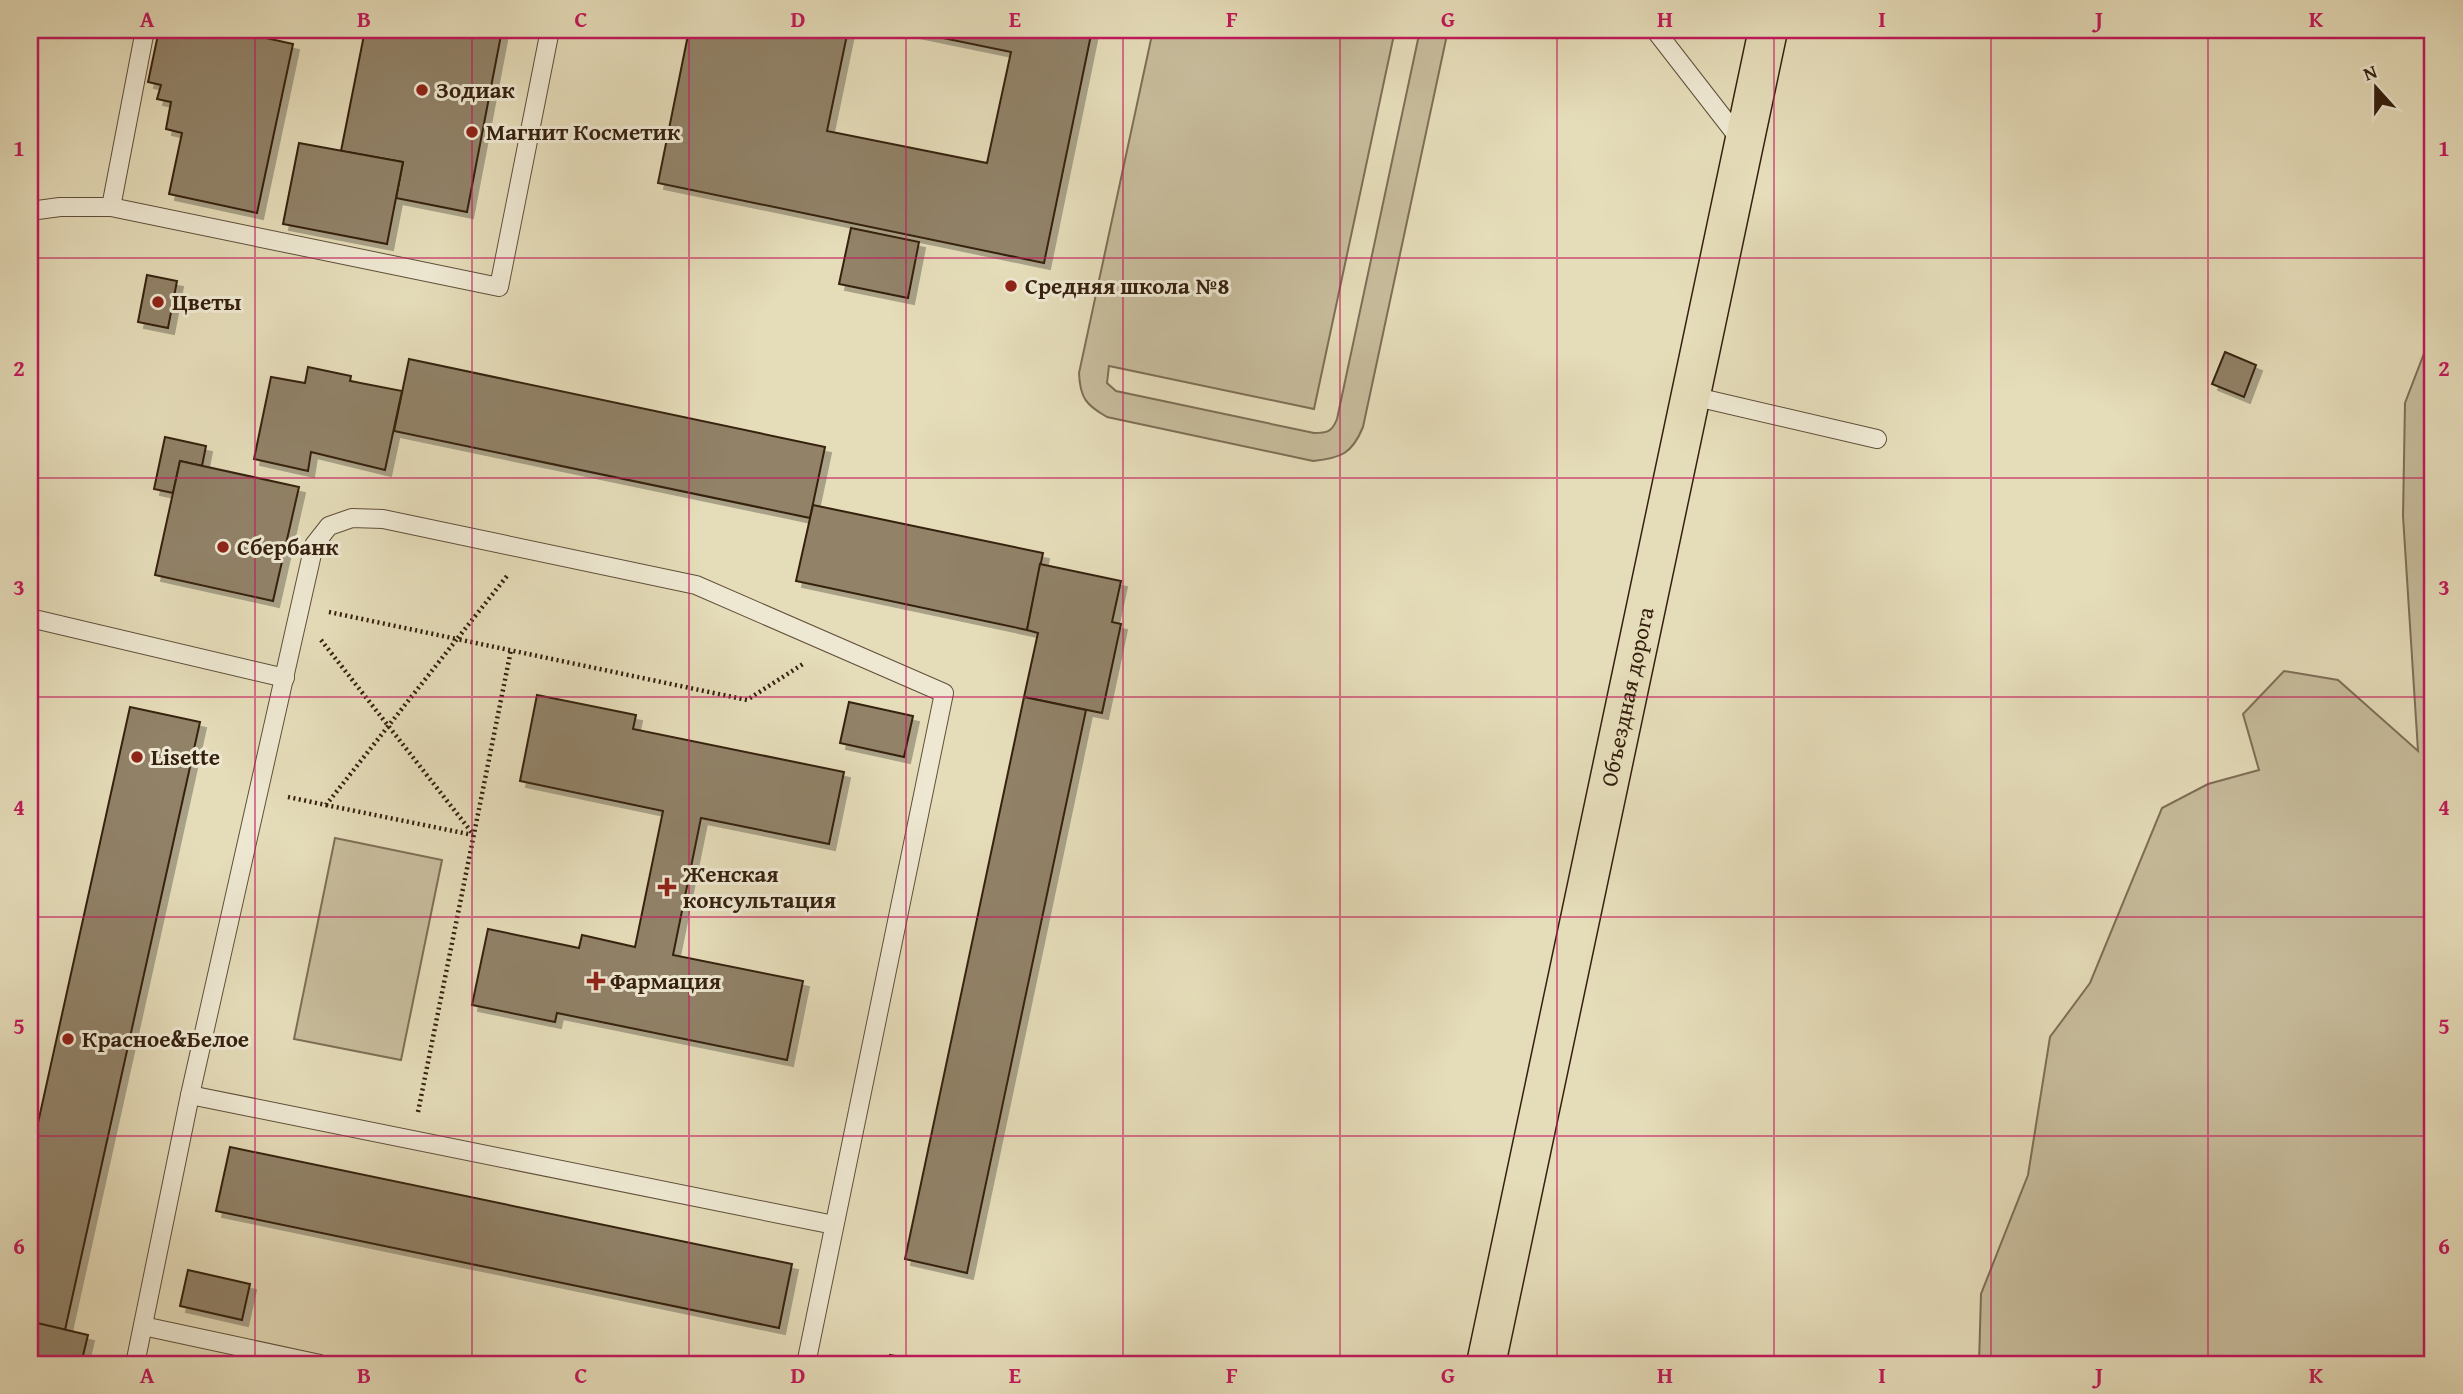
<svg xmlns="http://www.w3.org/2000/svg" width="2463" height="1394" font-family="'Gentium Book Plus',serif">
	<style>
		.green { fill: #c7bc9c; stroke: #7e6e56; stroke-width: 2 }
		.building { fill: #918267; stroke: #35200f; stroke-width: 2; filter: url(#shadow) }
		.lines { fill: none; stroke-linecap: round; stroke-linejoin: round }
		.lane-casing { stroke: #614f3a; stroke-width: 20 }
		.primary-casing { stroke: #35200f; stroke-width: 41 }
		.path { stroke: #35200f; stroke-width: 4.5; stroke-dasharray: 2 3.5; stroke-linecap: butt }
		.lane { stroke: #eee8d2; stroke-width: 18 }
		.primary { stroke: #e5dcb9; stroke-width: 38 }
		.grid { fill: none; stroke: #c2185b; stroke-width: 2; stroke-opacity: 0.55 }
		.poi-dot { fill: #8f2418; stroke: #eee8d2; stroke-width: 2.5 }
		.labels { text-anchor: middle; stroke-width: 6; stroke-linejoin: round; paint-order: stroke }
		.poi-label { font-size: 23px; font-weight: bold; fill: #35200f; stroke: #eee8d2; text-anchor: start }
		.street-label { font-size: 23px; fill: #35200f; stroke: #eee8d2 }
		.neatline { fill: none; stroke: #c2185b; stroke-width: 2.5 }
		.grid-label { font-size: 23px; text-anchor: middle; font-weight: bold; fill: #c2185b }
	</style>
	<defs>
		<filter id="shadow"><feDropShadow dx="6" dy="6" stdDeviation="0" flood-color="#0004"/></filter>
	</defs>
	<rect width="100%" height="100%" fill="#e5dcb9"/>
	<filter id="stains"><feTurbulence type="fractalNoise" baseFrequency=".00286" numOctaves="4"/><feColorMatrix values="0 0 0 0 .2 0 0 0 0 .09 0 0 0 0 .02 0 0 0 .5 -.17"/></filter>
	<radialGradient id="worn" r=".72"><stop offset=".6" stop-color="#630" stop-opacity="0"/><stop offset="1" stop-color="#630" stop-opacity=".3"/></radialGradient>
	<g class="green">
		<path d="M1153,30H1395L1314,409L1109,366L1107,383L1116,391L1314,433C1327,433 1332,432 1337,419L1420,30H1448L1363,427C1352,454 1341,458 1313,461L1107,417C1086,405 1080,398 1079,373Z"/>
		<polygon points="2433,330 2433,1364 1979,1364 1981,1294 2028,1175 2050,1037 2090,983 2162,808 2208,784 2259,770 2243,714 2284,671 2338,680 2418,751 2403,516 2405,403"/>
		<polygon points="335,838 442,860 401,1060 294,1039"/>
	</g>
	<g class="building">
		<polygon points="159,30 249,30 248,34 293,44 257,213 169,194 182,133 166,129 171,102 157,99 161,85 148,82"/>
		<polygon points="365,30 502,30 467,212 396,198 403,162 341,151"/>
		<polygon points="689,30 848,30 827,131 987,163 1011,52 904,30 1092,30 1044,263 658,183"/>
		<polygon points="299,143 403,162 387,244 283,224"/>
		<polygon points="851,228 919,242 908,298 839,284"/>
		<polygon points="147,275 177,281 168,328 138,322"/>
		<polygon points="2225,352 2256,365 2244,397 2212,384"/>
		<polygon points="409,359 825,447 810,518 394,431"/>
		<polygon points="308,367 351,376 350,381 402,391 385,470 311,452 308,471 254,459 271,377 305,383"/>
		<polygon points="165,437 206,446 202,466 180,461 173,493 154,489"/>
		<polygon points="180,461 299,487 273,601 155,575"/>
		<polygon points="813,505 1043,553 1027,630 796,581"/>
		<polygon points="1040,564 1121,581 1112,622 1121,624 1102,713 1024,697 1038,633 1027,630"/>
		<polygon points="537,695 636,715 633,729 844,772 829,844 701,818 673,955 803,981 787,1060 557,1013 555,1022 472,1005 488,929 579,948 582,935 635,947 663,811 520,781"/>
		<polygon points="1024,697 1086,710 967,1273 905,1259"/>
		<polygon points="849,702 913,716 904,757 840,743"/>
		<polygon points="130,707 200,722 65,1330 30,1322 30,1159"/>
		<polygon points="230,1147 792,1264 779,1328 216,1211"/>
		<polygon points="188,1270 250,1284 242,1320 180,1306"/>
		<polygon points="33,1322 88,1335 81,1364 30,1364 30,1338"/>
		<polygon points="890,1355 939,1364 888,1364"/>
	</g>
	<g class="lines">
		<defs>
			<g id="lane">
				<polyline points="1655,30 1742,142"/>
				<polyline points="111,207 145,30"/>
				<polyline points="30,211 60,207 111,207 499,287 550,30"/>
				<polyline points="1692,396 1877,439"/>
				<polyline points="30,618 285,678"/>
				<polyline points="190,1095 834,1225"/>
				<polyline points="143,1326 320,1364"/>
				<polyline points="135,1364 190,1095 314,545 329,526 352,518 383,519 696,585 944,693 806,1364"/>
			</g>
			<g id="primary">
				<path id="s1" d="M1486,1364L1768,30"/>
			</g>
		</defs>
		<use href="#lane" class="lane-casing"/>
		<use href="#primary" class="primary-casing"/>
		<g class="path">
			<polyline points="329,612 457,639 507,576"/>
			<polyline points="321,640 473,834"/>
			<polyline points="288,797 326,805 457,639 747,700 803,664"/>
			<polyline points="326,805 473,835"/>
			<polyline points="418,1112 511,650"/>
		</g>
		<use href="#lane" class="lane"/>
		<use href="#primary" class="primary"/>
	</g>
	<path class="grid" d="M255,30V1364M472,30V1364M689,30V1364M906,30V1364M1123,30V1364M1340,30V1364M1557,30V1364M1774,30V1364M1991,30V1364M2208,30V1364M30,258H2433M30,478H2433M30,697H2433M30,917H2433M30,1136H2433"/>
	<g class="poi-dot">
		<circle cx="422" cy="90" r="7"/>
		<circle cx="472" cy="132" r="7"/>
		<circle cx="1011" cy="286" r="7"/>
		<circle cx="158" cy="302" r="7"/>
		<circle cx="223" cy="547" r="7"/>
		<circle cx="137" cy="757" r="7"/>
		<path d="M663.5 876.5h7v7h7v7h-7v7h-7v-7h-7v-7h7z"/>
		<path d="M592.5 970.5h7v7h7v7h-7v7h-7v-7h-7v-7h7z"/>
		<circle cx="68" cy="1039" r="7"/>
	</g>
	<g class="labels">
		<g class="poi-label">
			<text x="436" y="98">Зодиак</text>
			<text x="486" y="140">Магнит Косметик</text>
			<text x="1025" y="294">Средняя школа №8</text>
			<text x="172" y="310">Цветы</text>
			<text x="237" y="555">Сбербанк</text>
			<text x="151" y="765">Lisette</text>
			<text x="683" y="882">Женская<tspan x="683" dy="26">консультация</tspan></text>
			<text x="610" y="989">Фармация</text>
			<text x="82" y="1047">Красное&amp;Белое</text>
		</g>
		<g class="street-label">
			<text dy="8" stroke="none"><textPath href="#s1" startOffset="682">Объездная дорога</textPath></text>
		</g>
	</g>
	<rect width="2463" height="1394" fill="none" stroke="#e5dcb9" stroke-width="77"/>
	<g transform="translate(2376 88) rotate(339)" stroke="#eee8d2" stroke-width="5" paint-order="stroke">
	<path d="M0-5L12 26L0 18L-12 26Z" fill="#35200f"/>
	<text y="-10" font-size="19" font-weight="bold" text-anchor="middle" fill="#35200f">N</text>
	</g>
	<rect x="38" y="38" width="2386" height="1318" class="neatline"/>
	<g class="grid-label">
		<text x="147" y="27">A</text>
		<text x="364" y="27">B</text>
		<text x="581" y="27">C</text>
		<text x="798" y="27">D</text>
		<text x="1015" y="27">E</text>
		<text x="1232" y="27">F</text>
		<text x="1448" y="27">G</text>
		<text x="1665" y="27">H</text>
		<text x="1882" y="27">I</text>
		<text x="2099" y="27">J</text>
		<text x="2316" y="27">K</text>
		<text x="19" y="156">1</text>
		<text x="2444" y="156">1</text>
		<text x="19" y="376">2</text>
		<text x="2444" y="376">2</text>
		<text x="19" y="595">3</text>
		<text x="2444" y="595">3</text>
		<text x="19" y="815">4</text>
		<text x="2444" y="815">4</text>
		<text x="19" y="1034">5</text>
		<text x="2444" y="1034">5</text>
		<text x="19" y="1254">6</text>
		<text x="2444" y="1254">6</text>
		<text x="147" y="1383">A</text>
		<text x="364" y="1383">B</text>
		<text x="581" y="1383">C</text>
		<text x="798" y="1383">D</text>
		<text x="1015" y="1383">E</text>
		<text x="1232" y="1383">F</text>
		<text x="1448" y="1383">G</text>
		<text x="1665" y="1383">H</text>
		<text x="1882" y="1383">I</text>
		<text x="2099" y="1383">J</text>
		<text x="2316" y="1383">K</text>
	</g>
	<rect width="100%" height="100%" filter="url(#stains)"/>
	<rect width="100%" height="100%" fill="url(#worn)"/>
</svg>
